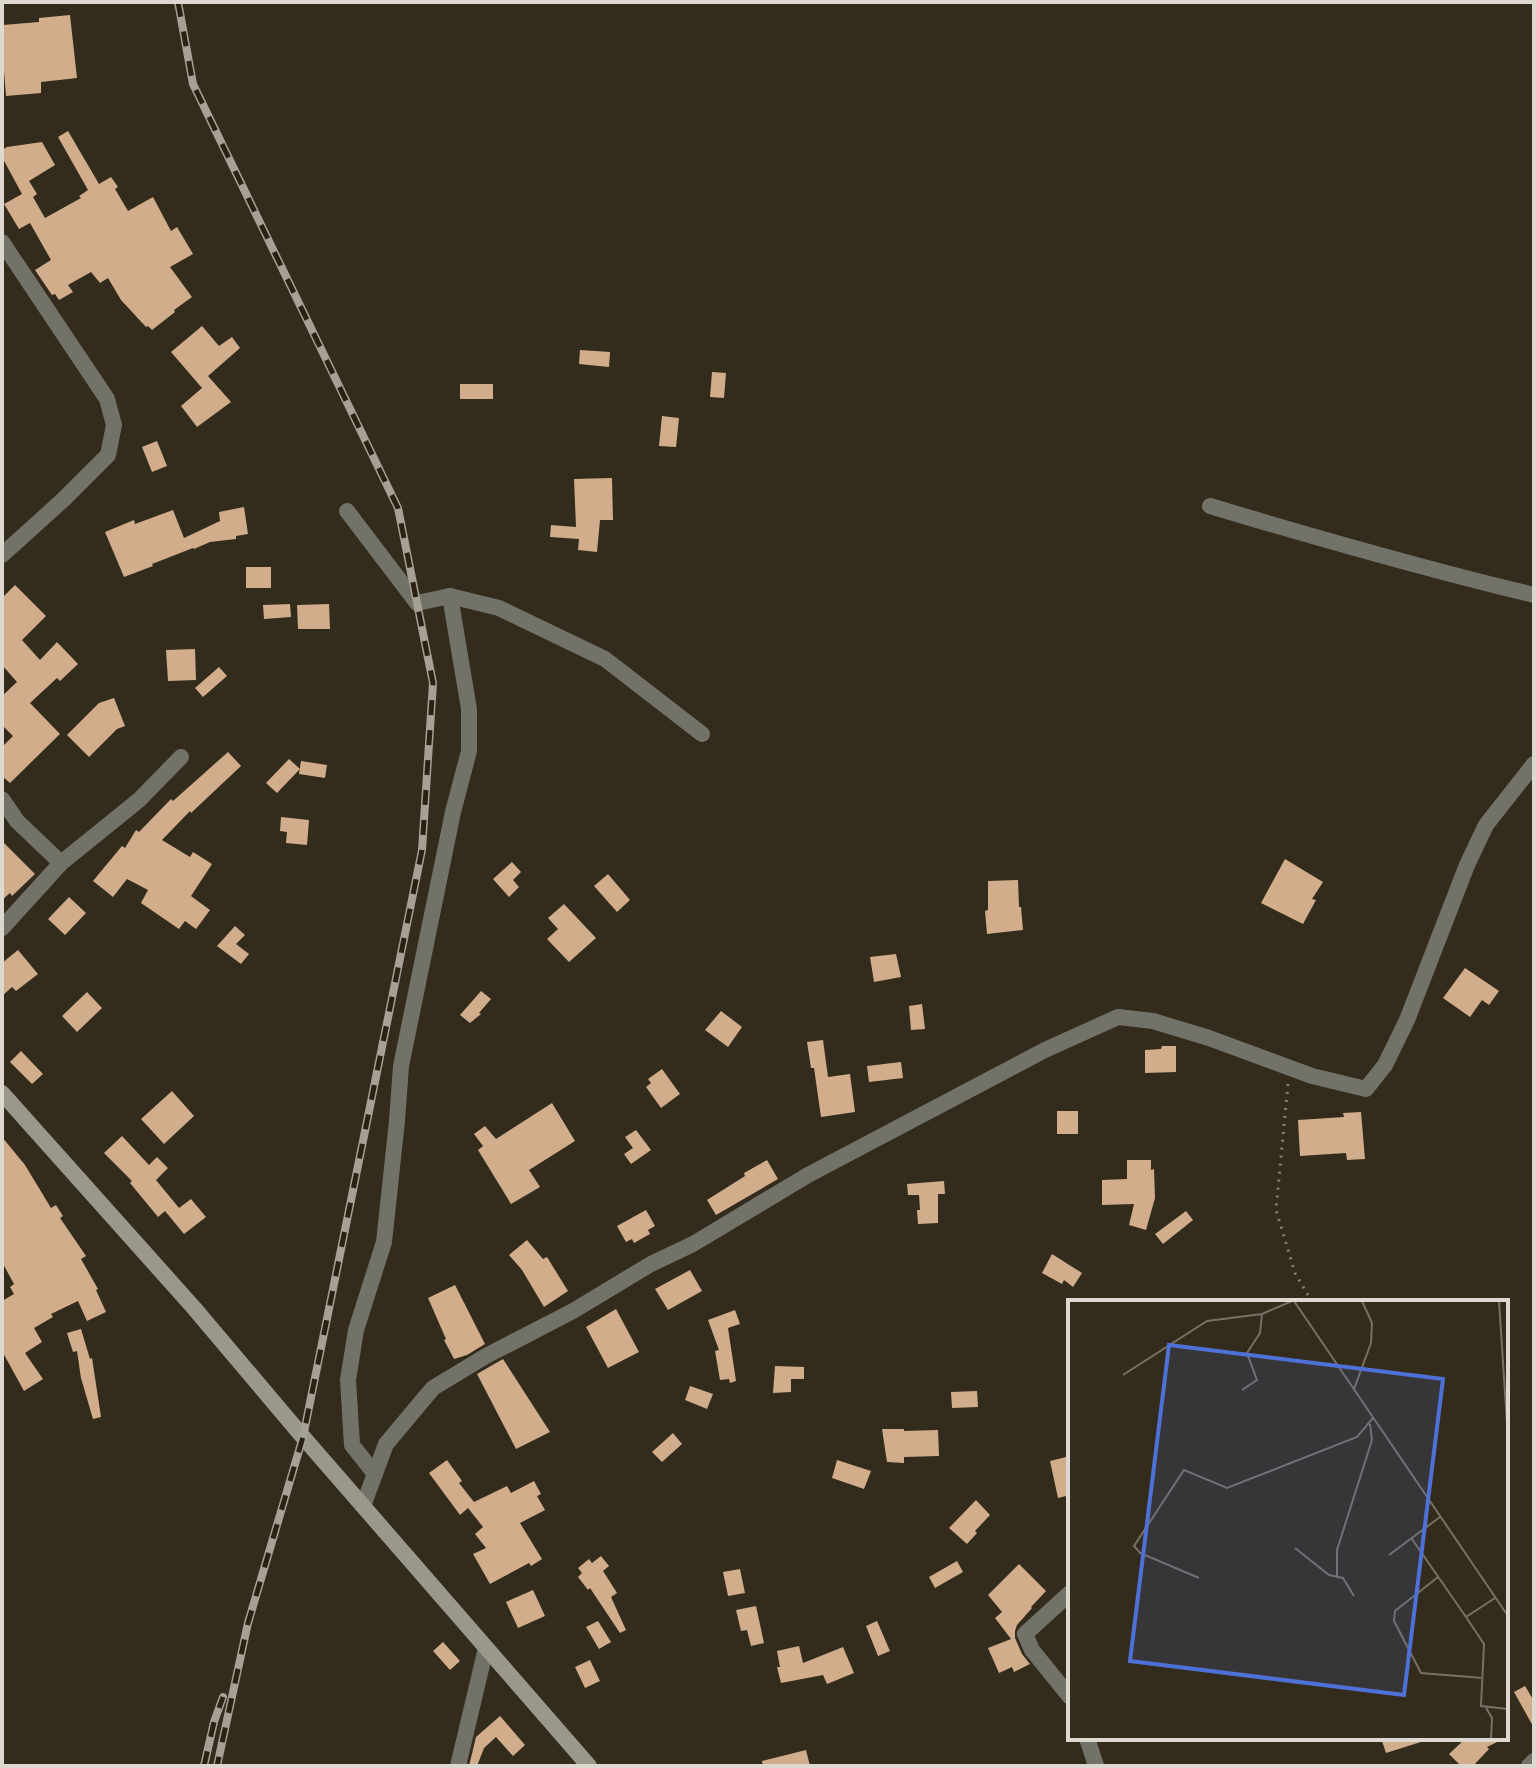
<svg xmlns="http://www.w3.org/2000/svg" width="1536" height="1768" font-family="Commissioner,sans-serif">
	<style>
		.building { fill: #d1ad8b }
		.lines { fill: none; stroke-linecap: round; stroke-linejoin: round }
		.path { stroke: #878175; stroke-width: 3; stroke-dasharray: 2 6; stroke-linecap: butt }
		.street { stroke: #727269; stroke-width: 16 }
		.secondary { stroke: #99988b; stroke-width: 16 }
		.rail-casing { stroke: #a6a095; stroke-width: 8 }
		.rail { stroke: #292213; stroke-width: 5; stroke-dasharray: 15; stroke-linecap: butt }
		.inset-road { fill: none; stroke: #777165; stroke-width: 2 }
		.view { fill: #4d71d6; fill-opacity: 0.15; stroke: #4d71d6; stroke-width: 4 }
		.inset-edge { fill: none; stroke: #ded9d0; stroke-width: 4 }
	</style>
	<rect width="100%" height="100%" fill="#332c1d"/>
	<g class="building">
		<polygon points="70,15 77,78 41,82 41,93 6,96 2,46 2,41 4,41 3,25 39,22 39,18"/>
		<polygon points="68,131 99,184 111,177 118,187 115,189 128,211 153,197 171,231 177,227 193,254 170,267 192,297 174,310 175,312 152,330 148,326 146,327 121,300 108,278 100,283 91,272 68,285 73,292 59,300 55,294 52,295 35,270 51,260 30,223 19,229 4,204 22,194 2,157 2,150 7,147 42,142 55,165 29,181 37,194 33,197 45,218 81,198 79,196 88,190 58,137"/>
		<polygon points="202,326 219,346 232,337 240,348 208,376 231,402 197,427 181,406 202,388 171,352"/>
		<polygon points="580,350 610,352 609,367 579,364"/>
		<polygon points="712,372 726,373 724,398 710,397"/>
		<rect x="460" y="384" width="33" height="15"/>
		<polygon points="662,416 679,418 676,447 659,446"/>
		<polygon points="157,441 167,466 152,472 142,447"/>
		<polygon points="612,478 613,520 600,520 597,552 578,550 579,539 550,537 551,525 576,527 574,479"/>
		<polygon points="244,507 248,534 236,536 236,539 210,542 194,549 193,548 152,564 153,566 124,577 105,532 134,520 135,524 173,510 184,538 220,521 219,512"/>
		<rect x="246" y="567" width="25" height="21"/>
		<polygon points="15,585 46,616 22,640 40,660 57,642 78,664 60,681 57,678 30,703 60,734 10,783 2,776 2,747 13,736 2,725 2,696 17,682 2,665 2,598"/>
		<polygon points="290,604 291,617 264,619 263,605"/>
		<polygon points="329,604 330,629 298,629 297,605"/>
		<polygon points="195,649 196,680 168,681 166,650"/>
		<polygon points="219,667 227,676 203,697 195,688"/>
		<polygon points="114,698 125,726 117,729 89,757 67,735 99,703"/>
		<polygon points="228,752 241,766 191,813 190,811 162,840 190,857 193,852 212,864 191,896 210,910 196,929 185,921 179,929 141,903 148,890 127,879 113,897 93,881 122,846 125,848 136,830 139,832 171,799 173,801"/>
		<polygon points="289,759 300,769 277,793 266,783"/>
		<polygon points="301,761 327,765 325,778 299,774"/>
		<polygon points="281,817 309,820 307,845 286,843 287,832 280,831"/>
		<polygon points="2,841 35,874 12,896 10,893 2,900"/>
		<polygon points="1285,859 1323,882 1312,899 1316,900 1303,924 1261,903"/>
		<polygon points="512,862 521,872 513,880 519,887 509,897 493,879"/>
		<polygon points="608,874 630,900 617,912 594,886"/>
		<polygon points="1018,880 1019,907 1021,907 1023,930 987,934 985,911 988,910 988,881"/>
		<polygon points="69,897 86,913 65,935 48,919"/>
		<polygon points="564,904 596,938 569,962 547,939 558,929 548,918"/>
		<polygon points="235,926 245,935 236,944 249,954 241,964 217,946"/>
		<polygon points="18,950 38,974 16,991 12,987 2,996 2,963"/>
		<polygon points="896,954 901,977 874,982 870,957"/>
		<polygon points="1465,968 1499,991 1489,1005 1482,1000 1470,1017 1443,998"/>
		<polygon points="481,991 491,999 479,1013 481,1014 470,1023 460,1015"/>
		<polygon points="87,992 102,1008 77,1032 62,1016"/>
		<polygon points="922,1004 925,1029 911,1030 909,1006"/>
		<polygon points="721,1011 742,1027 728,1047 705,1030"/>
		<polygon points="823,1040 828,1077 850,1074 855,1112 821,1117 814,1068 811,1068 807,1042"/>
		<polygon points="1162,1046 1176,1046 1176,1072 1145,1073 1145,1050 1161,1049"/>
		<polygon points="21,1051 43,1074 32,1084 10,1062"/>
		<polygon points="901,1062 903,1078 869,1082 867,1066"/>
		<polygon points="662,1069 680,1094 661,1108 646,1087 651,1083 648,1079"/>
		<polygon points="172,1091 194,1116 164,1144 141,1119"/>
		<polygon points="552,1103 575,1141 529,1170 540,1187 511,1204 478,1150 483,1146 474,1134 485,1126 496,1139"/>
		<rect x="1057" y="1111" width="21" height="23"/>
		<polygon points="1361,1112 1365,1159 1347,1160 1346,1153 1300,1156 1298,1120 1344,1117 1343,1113"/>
		<polygon points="636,1130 651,1150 631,1164 624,1154 633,1148 625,1137"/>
		<polygon points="122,1136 149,1165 157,1157 168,1168 156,1180 179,1208 191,1199 206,1217 184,1234 165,1211 158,1217 130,1183 132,1181 104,1153"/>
		<polygon points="2,1137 25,1165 51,1208 56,1205 63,1216 60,1218 86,1256 81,1259 98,1289 96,1290 106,1312 87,1321 78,1301 51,1314 53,1317 34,1328 42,1342 25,1353 43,1379 24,1391 2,1351 2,1301 14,1294 10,1287 14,1284 2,1262"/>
		<polygon points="767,1160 778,1179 716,1215 707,1200 745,1176 744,1173"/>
		<polygon points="1127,1160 1151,1160 1151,1170 1154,1169 1155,1198 1146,1230 1129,1225 1134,1204 1102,1205 1102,1180 1127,1179"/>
		<polygon points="944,1181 945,1194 938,1194 938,1223 918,1224 917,1210 920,1210 919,1195 908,1195 907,1184"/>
		<polygon points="646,1210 655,1226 648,1230 650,1234 634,1243 632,1239 626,1242 617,1226"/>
		<polygon points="1186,1211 1193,1220 1163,1244 1155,1234"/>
		<polygon points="527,1240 543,1259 547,1257 568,1291 544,1307 522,1270 509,1255"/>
		<polygon points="1052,1254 1082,1273 1073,1287 1064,1280 1062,1284 1042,1273"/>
		<polygon points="690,1270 702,1291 668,1310 655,1289"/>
		<polygon points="455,1285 485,1344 467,1355 454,1359 444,1340 446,1339 428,1298"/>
		<polygon points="616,1309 639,1352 608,1368 586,1327"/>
		<polygon points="735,1310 740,1324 728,1328 736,1381 730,1383 729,1379 720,1380 715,1351 719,1350 708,1320"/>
		<polygon points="81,1329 90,1359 92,1358 101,1417 93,1419 81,1378 77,1351 73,1352 67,1333"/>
		<polygon points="503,1359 550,1432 516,1449 477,1374"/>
		<polygon points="775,1366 804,1367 804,1379 791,1379 791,1392 773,1393"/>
		<polygon points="690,1386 713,1394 707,1409 685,1400"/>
		<polygon points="977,1391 978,1407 952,1408 951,1392"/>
		<polygon points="882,1429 904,1429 904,1431 938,1430 939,1456 904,1457 904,1463 887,1462"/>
		<polygon points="673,1433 682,1444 662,1462 652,1452"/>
		<polygon points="1070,1456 1070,1495 1058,1498 1050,1461"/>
		<polygon points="447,1460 462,1481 459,1483 474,1502 507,1486 511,1493 534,1481 541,1494 537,1496 545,1510 520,1523 542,1559 531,1566 529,1563 490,1584 473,1554 486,1548 475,1534 483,1527 468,1508 460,1515 429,1473"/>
		<polygon points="837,1460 871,1471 864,1489 832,1478"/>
		<polygon points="976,1500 990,1515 975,1531 977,1533 967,1544 949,1528"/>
		<polygon points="601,1556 609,1566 603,1571 617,1593 611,1597 626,1630 620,1633 590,1588 588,1590 578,1577 582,1573 578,1568 589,1559 592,1563"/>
		<polygon points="957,1561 963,1572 935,1588 929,1577"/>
		<polygon points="1019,1564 1046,1591 1031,1607 1032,1608 1017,1625 1015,1631 1015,1638 1022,1654 1030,1664 1014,1672 1012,1667 999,1673 988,1648 1011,1639 995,1618 1002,1612 988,1595"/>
		<polygon points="740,1569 745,1593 728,1596 723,1572"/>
		<polygon points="533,1590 545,1616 518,1628 506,1602"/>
		<polygon points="756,1606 764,1643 751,1646 747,1630 741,1631 736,1610"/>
		<polygon points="598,1621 611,1642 599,1649 586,1627"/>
		<polygon points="877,1621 890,1651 878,1656 866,1626"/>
		<polygon points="443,1642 460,1661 450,1670 433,1651"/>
		<polygon points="799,1646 803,1663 843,1647 854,1673 827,1684 823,1675 781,1683 777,1667 780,1667 777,1651"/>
		<polygon points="590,1660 600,1681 585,1688 575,1667"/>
		<polygon points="1525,1686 1534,1701 1534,1728 1514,1692"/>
		<polygon points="500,1716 525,1745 513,1756 496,1737 484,1748 477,1766 469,1766 476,1737"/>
		<polygon points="1381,1738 1424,1738 1424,1741 1386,1753"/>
		<polygon points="1466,1738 1505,1738 1487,1747 1489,1749 1473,1766 1461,1766 1449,1754"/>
		<polygon points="806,1750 810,1766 763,1766 762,1761"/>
	</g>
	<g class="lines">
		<polyline class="path" points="1288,1084 1276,1210 1295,1273 1312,1302"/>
		<g class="street">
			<polyline points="2,242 107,399 114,425 108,455 64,499 2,555"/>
			<path d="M1210,506C1317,538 1425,569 1534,595"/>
			<polyline points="347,511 417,603 450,596 499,608 605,659 702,734"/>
			<polyline points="2,799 17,821 61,863"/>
			<polyline points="2,928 61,863 139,800 181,757"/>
			<polyline points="375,1474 352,1445 348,1380 356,1330 384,1242 397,1121 401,1066 453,812 469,751 469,709 450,596"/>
			<polyline points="363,1506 386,1444 433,1388 486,1356 573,1311 651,1264 693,1244 808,1175 1045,1050 1118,1017 1153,1021 1209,1038 1312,1076 1366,1089 1385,1065 1407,1020 1467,865 1486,825 1534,764"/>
			<polyline points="1070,1593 1025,1634 1032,1650 1070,1697"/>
			<polyline points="1087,1738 1096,1766"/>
			<polyline points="458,1766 486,1648"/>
			<polyline points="1529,1766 1534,1761"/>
		</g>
		<polyline class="secondary" points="2,1093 194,1308 303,1437 589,1766"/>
		<defs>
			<g id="rail">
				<polyline points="178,2 193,84 398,508 433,683 422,850 303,1437 248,1623 217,1766"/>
				<polyline points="204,1766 214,1722 223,1697"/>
			</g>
		</defs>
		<use href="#rail" class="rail-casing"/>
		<use href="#rail" class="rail"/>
	</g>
	<g transform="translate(1068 1300)">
		<rect width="440" height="440" fill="#332c1d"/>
		<path class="inset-road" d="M226,1L440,316M431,1L440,139M55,75L139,21L194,14L224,1M286,89L303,43L304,23L294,1M174,90L189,80L179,53L192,33L194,14M344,239L398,317M227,248L261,275L275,278L286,296M321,255L372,217M370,277L327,311L326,321L353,373L415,378M131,278L72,253L66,246L116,170L159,188L289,137L305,118M269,278V250L304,140L302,124M427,298L398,317L416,344L413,406L440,409M418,408L424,418L423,439"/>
		<path class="view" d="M101,45L375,79L336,395L62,361Z"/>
		<rect width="440" height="440" class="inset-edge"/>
	</g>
	<rect width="1536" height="1768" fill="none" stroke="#ded9d0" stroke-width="8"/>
</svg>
